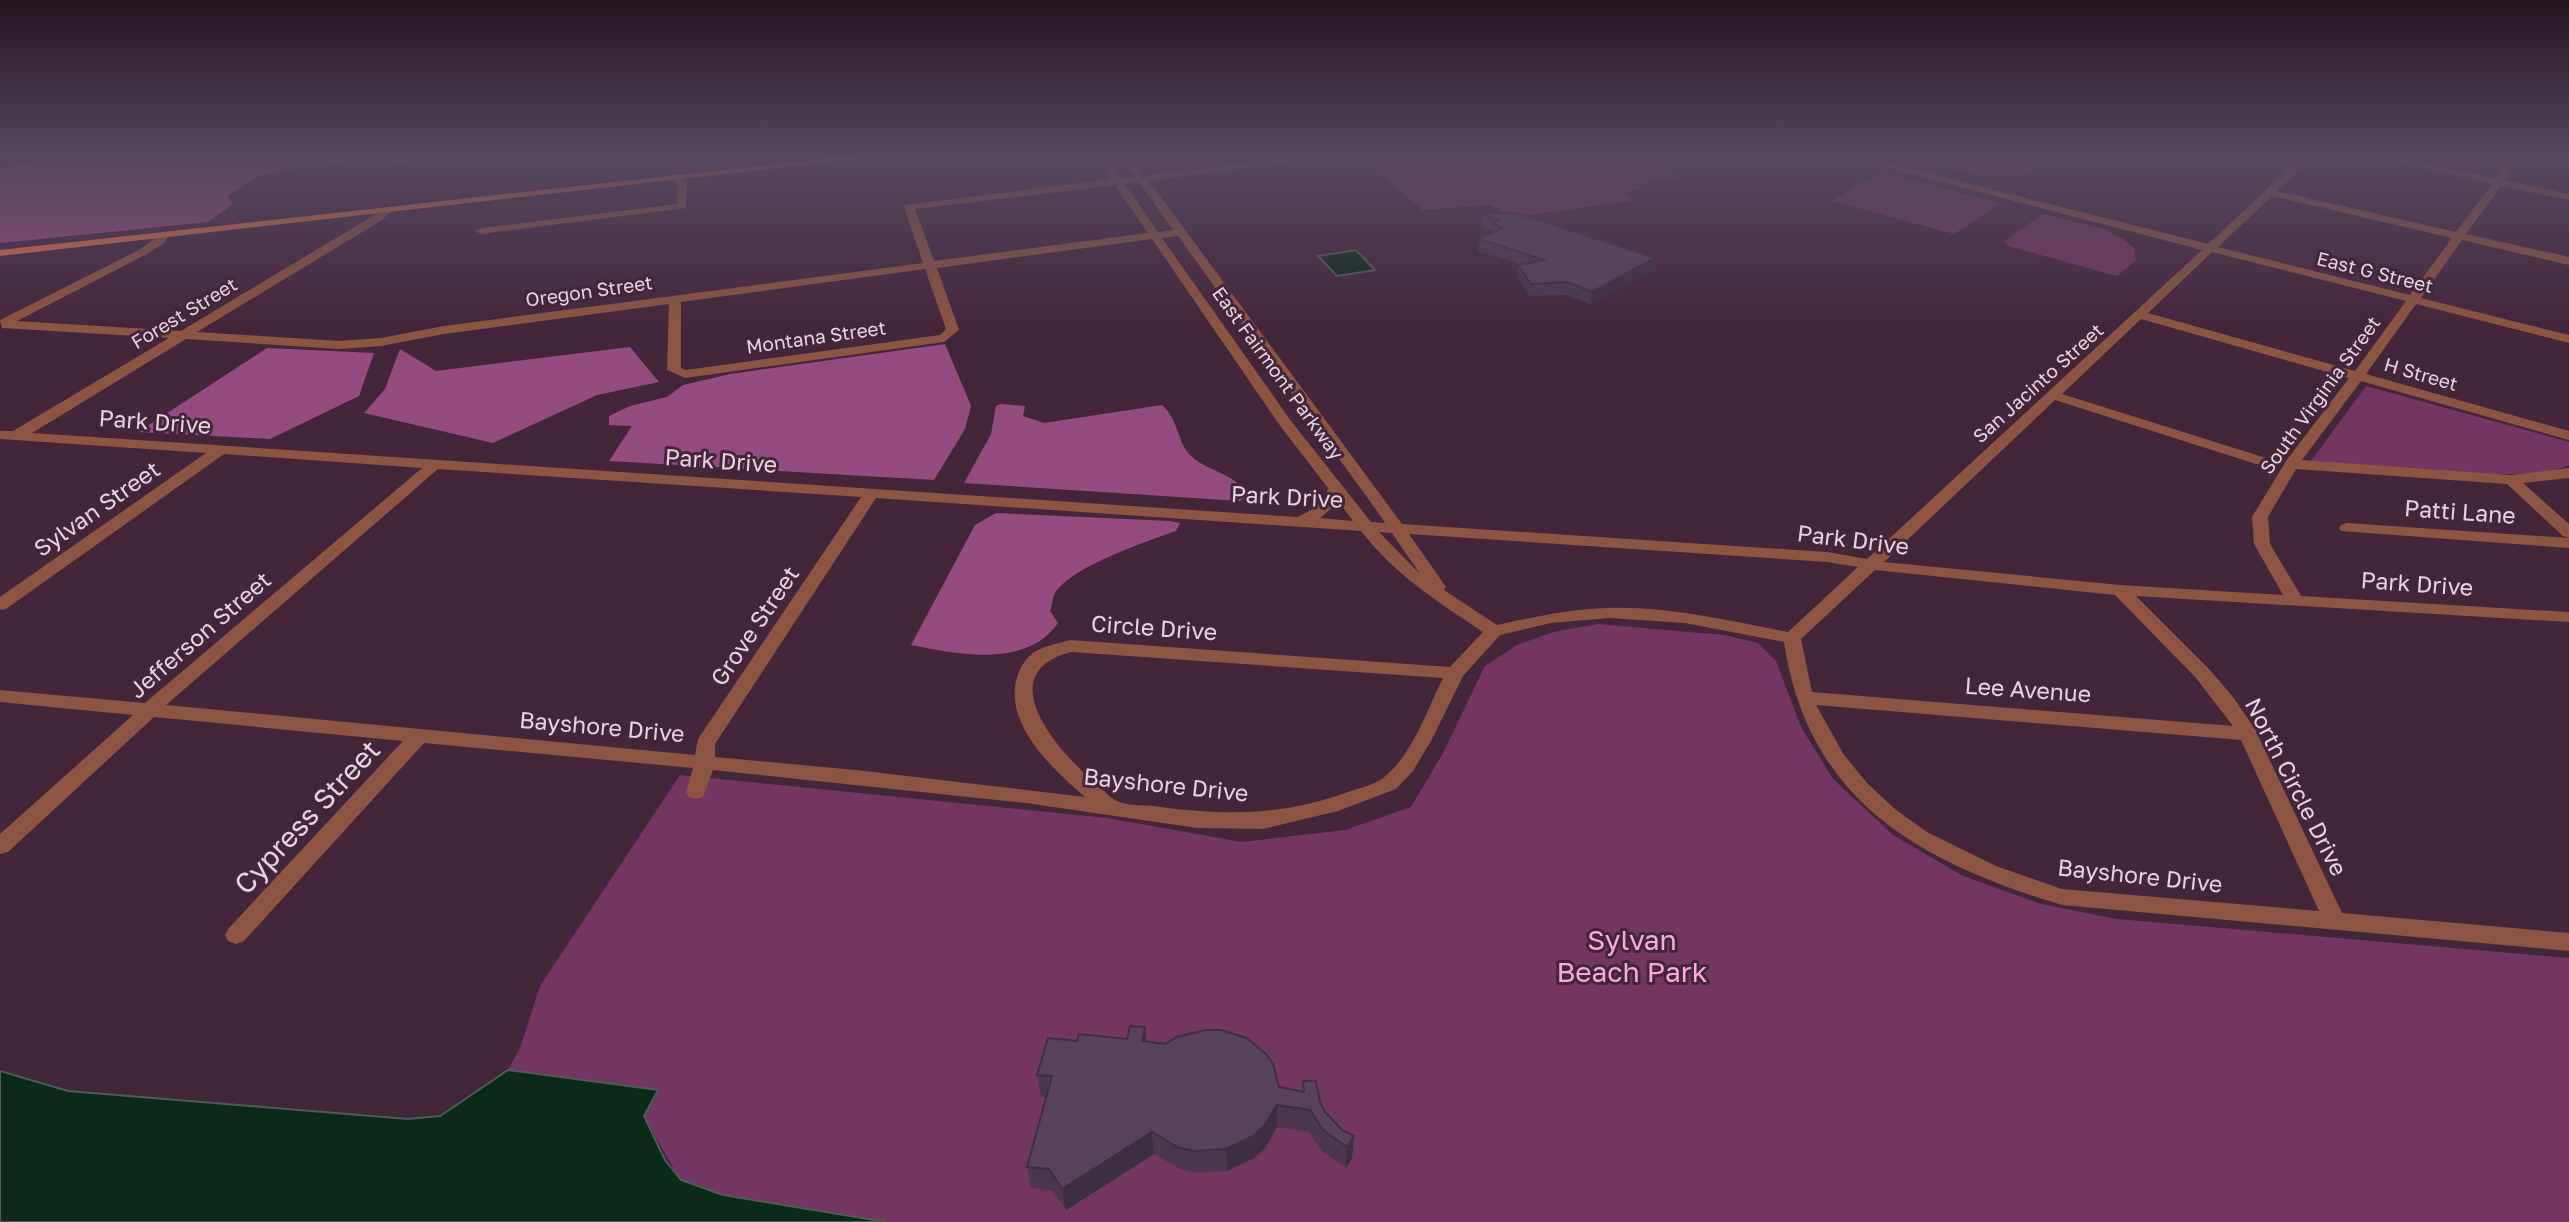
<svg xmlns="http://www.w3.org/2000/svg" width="2569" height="1222" font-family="'Golos Text',sans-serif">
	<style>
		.green { fill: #733562 }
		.forest { fill: #944c80 }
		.water { fill: #0b2a1a; stroke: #4d5d55; stroke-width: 2 }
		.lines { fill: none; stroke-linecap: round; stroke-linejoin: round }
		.river { fill: #0b2a1a; fill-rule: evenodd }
		.minor { fill: #8c5442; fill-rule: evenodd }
		.major { fill: #e2714b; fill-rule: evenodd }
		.wall { fill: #4b3850 }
		.shaded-wall { fill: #3d2e41 }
		.building { fill: #57415d; stroke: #3d2e41; stroke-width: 2 }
		.labels { text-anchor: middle; stroke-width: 6; stroke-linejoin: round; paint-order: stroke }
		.far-street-label { font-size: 19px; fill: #e7d4e0; stroke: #44263b }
		.street-label { font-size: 23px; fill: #e7d4e0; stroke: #44263b }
		.near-street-label { font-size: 28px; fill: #e7d4e0; stroke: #44263b }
		.near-park-label { font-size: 28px; fill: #faa9e1; stroke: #44263b }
	</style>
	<rect width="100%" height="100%" fill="#44263b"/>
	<g class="green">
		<polygon points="1368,156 1643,156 1677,178 1638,184 1643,189 1624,192 1635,200 1508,218 1492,205 1422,210 1366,161 1372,160"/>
		<path d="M1903,156H2047L2045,165C2009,190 1943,167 1903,156Z"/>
		<polygon points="1881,172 2001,203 1954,234 1831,201"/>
		<polygon points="2043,214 2103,229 2123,239 2134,248 2136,260 2117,276 2008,246 2004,241"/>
		<path d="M2366,386L2569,442V465C2528,485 2363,467 2311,461Z"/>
		<polygon points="1598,624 1724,635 1758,643 1776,661 1801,727 1833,779 1893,835 1963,876 2041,904 2117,919 2569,958 2569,1222 886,1222 723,1195 680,1180 644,1116 658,1090 508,1070 520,1048 540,986 680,775 1107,818 1242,842 1345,830 1411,807 1443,753 1485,666 1517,645 1553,632"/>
	</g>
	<g class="forest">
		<polygon points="0,156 451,156 369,168 340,164 282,170 256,177 227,196 233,204 208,222 0,243"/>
		<polygon points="945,344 971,406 965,429 934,480 609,461 632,426 609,425 609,416 630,406 667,397 683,385 730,374"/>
		<polygon points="630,347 659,382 597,395 493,443 364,413 385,389 400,349 436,371"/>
		<polygon points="267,348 374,353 359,396 270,439 138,432"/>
		<path d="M1000,404L1025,406L1023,416L1044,423L1162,405C1178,419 1177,440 1189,454C1203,470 1235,473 1249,495L1240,501L964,483L991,434L996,406Z"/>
		<path d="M996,513L1170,521L1180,523L1176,531C1148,541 1067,568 1054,595C1052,600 1052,606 1050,611L1058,623C1026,669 957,654 911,645L975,525Z"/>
	</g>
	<g class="water">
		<polygon points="1356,250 1375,270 1337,276 1318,256"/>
		<polygon points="508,1070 658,1090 644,1116 665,1160 681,1180 723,1195 886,1222 0,1222 0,1071 68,1091 408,1119 440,1116"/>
	</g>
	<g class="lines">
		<polygon class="river" points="12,156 47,156 45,160 0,169 0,159"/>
		<g class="minor">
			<path d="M1095,156H1105L1121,178L1135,177L1120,156H1130L1144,175L1302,156H1335L1149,181L1402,524L1827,552L1867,559L2202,250L1841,156H1860L2208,244L2303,156H2314L2277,191L2456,232L2492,184L2368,156H2389L2495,178L2512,156H2522L2505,180L2569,194V200L2501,186L2466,234L2569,257V265L2462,240L2421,298L2569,335V343L2416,304L2366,374L2569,431V440L2361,381L2302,460L2511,475L2569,468V478L2523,483L2569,524V538L2563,536L2507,484L2296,469L2268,517L2270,544L2301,596L2569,612V622L2136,596L2210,670L2233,697L2255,729L2342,913L2569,933V951L2062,905C1920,862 1808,802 1784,642L1685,623L1609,618L1551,623L1500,635L1463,676L1431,741L1413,771L1396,789L1338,811L1263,829L1197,828L1026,803L713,770L703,797L696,799L689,797L686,792L693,768L424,743L244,941L236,944L228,941L225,935L228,929L403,741L154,717L8,852L0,854V834L133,715L0,702V690L145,703L422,468L224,454L6,609L0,610V597L206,453L0,439V431H13L169,338L2,328L0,320L139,250L163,232L169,235L164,243L147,254L17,321L181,331L386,208L391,211L382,220L197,332L339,341L381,338L444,326L923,263L904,207L905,205L1111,179ZM1139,182L1173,230L1158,232L1125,184ZM1115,185L1148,233L934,261L915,209ZM2272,196L2452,238L2410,295L2218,247ZM1178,236L1382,518L1385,523L1371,522L1291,421L1162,238ZM1152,239L1281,427L1328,488C1323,505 1312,510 1297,517L32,433L186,339L339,349L381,346L444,334L669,304L667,370L685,378L944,342L959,330L937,268ZM2212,252L2406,301L2355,371L2148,313ZM925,269L946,329L940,335L686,370L681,368V302ZM2141,319L2349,378L2286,461L2252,517L2254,544L2283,595L2120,585L1884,562L2055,400L2256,464H2266L2269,461L2266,458L2062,394ZM438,469L861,497L698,739L695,755L166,705ZM876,498L1361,531C1396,576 1437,601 1483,632L1450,667L1070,640C1060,643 1048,645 1038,650C1029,654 1022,664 1018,674C1001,723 1053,769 1085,797L856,770L715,757V744ZM1339,502L1353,521L1320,518ZM1379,532L1392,533L1420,574ZM1409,534L1827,562L1858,567L1788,632C1729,621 1668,606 1608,608C1570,609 1534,617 1497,625L1444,590L1446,587ZM1875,570L2115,595L2196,678L2233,726L1812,692L1801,639ZM1071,652L1443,678C1427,710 1412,756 1383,778C1374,785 1359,788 1348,792C1282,816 1223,816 1154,806C1143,805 1127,806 1117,801C1108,797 1100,786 1092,780C1057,750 990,673 1071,652ZM1816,705L2241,740L2319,911L2062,889L1996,866L1927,832L1896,810L1868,784L1844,755Z"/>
			<polygon points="673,177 681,177 687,182 686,208 481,234 475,231 481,228 677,204 677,183 672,179"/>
			<polygon points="2347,523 2569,538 2569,548 2341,531 2339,528 2341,525"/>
		</g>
		<polygon class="major" points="849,156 885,156 0,256 0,250"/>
	</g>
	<g class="wall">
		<polygon points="1482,213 1655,258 1653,270 1591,305 1566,295 1530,296 1517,277 1518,265 1520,264 1478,251 1479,239 1492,232 1492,230 1481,225"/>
		<polygon points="1077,1041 1146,1041 1279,1087 1303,1092 1303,1081 1320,1102 1325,1112 1342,1130 1354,1136 1352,1158 1346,1168 1322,1151 1309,1132 1277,1127 1265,1148 1254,1158 1227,1171 1196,1173 1180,1169 1154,1154 1066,1210 1053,1191 1031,1188 1027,1167 1046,1097 1041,1097 1037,1075"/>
	</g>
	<g class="shaded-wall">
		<polygon points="1655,258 1653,270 1591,305 1592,292"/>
		<polygon points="1145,1027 1147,1049 1142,1041"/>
		<polygon points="1277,1105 1277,1127 1265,1148 1254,1158 1227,1171 1226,1149"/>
		<polygon points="1152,1132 1154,1154 1066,1210 1062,1189"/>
		<polygon points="1354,1136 1352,1158 1346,1168 1347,1147"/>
	</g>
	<g class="building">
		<polygon points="1482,213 1516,213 1655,258 1592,292 1567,282 1531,284 1518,265 1545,260 1479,239 1502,228 1493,223 1499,220"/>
		<polygon points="1130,1026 1145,1027 1142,1041 1165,1044 1177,1037 1206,1030 1221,1030 1247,1038 1266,1054 1273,1064 1279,1087 1304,1092 1303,1081 1316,1081 1320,1102 1325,1112 1342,1130 1354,1136 1347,1147 1323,1130 1310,1110 1277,1105 1264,1126 1253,1136 1226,1149 1194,1151 1179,1148 1152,1132 1062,1189 1049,1169 1027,1167 1052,1076 1037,1075 1048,1038 1077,1041 1079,1034 1127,1039"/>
	</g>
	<linearGradient id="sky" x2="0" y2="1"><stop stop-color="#251520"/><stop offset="0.48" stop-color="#564760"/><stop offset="1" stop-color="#564760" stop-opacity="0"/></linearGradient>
	<rect width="2569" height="327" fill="url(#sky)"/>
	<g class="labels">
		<g class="far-street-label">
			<text transform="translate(2375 272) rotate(14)" y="7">East G Street</text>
			<text transform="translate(589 291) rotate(-8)" y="7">Oregon Street</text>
			<text transform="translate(184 313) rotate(-31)" y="7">Forest Street</text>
			<text transform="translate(816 337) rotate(-8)" y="7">Montana Street</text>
			<text transform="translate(1278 373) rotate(54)" y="7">East Fairmont Parkway</text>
			<text transform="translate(2421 374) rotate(16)" y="7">H Street</text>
			<text transform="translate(2038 383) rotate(-42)" y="7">San Jacinto Street</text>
			<text transform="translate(2320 395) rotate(-54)" y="7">South Virginia Street</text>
		</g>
		<g class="street-label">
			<text transform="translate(155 422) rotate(4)" y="8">Park Drive</text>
			<text transform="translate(721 461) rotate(4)" y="8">Park Drive</text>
			<text transform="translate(1287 497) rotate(3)" y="8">Park Drive</text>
			<text transform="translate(97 509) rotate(-35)" y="8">Sylvan Street</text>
			<text transform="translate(2460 512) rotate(4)" y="8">Patti Lane</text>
			<text transform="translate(1853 540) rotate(7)" y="8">Park Drive</text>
			<text transform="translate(2417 584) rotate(4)" y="8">Park Drive</text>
			<text transform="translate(755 626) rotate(-56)" y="8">Grove Street</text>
			<text transform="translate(1154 628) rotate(4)" y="8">Circle Drive</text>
			<text transform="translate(200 635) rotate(-41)" y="8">Jefferson Street</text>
			<text transform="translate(2028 690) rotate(4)" y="8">Lee Avenue</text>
			<text transform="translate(602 727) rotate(5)" y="8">Bayshore Drive</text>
			<text transform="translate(1166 785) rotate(6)" y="8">Bayshore Drive</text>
			<text transform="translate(2296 787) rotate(63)" y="8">North Circle Drive</text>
			<text transform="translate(2140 876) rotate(6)" y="8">Bayshore Drive</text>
		</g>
		<g class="near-street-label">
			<text transform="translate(307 817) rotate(-47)" y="10">Cypress Street</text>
		</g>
		<g class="near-park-label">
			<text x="1632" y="950">Sylvan<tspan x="1632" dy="32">Beach Park</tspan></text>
		</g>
	</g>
</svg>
